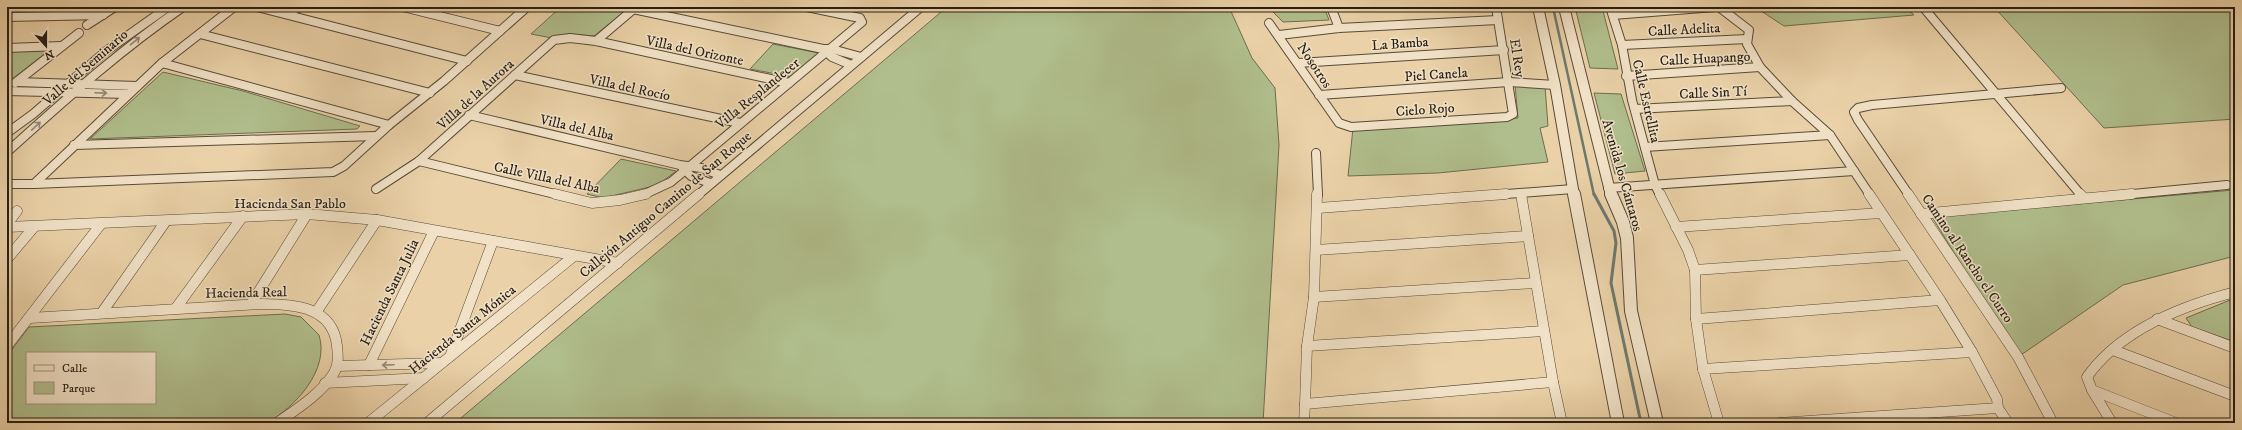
<svg xmlns="http://www.w3.org/2000/svg" width="2242" height="430" font-family="'IM FELL DW Pica',serif">
	<style>
		.green { fill: #b0bd8c; stroke: #6c6e50; fill-rule: evenodd }
		.lines { fill: none; stroke-linecap: round; stroke-linejoin: round }
		.stream-far1 { stroke: #6b796f; stroke-width: 2.5 }
		.stream { stroke: #6b796f; stroke-width: 3 }
		.minor-far1-casing { stroke: #584b39; stroke-width: 10 }
		.minor-casing { stroke: #584b39; stroke-width: 11 }
		.tertiary-far1-casing { stroke: #584b39; stroke-width: 12 }
		.tertiary-casing { stroke: #584b39; stroke-width: 14 }
		.minor-far1 { stroke: #f1e1c6; stroke-width: 8 }
		.minor { stroke: #f1e1c6; stroke-width: 10 }
		.tertiary-far1 { stroke: #f1e1c6; stroke-width: 10 }
		.tertiary { stroke: #f1e1c6; stroke-width: 12 }
		.oneway { stroke: #968976 }
		.labels { text-anchor: middle; stroke-width: 3; stroke-linejoin: round; paint-order: stroke }
		.street-label { font-size: 14px; fill: #271e14; stroke: #f1e1c6 }
	</style>
	<rect width="100%" height="100%" fill="#ead1a7"/>
	<filter id="stains"><feTurbulence type="fractalNoise" baseFrequency=".005" numOctaves="4"/><feColorMatrix values="0 0 0 0 .2 0 0 0 0 .09 0 0 0 0 .02 0 0 0 .5 -.17"/></filter>
	<radialGradient id="worn" r=".72"><stop offset=".6" stop-color="#630" stop-opacity="0"/><stop offset="1" stop-color="#630" stop-opacity=".3"/></radialGradient>
	<g class="green">
		<polygon points="14,7 108,7 105,9 9,13"/>
		<polygon points="561,7 630,7 594,36 570,34 552,38 531,34"/>
		<polygon points="947,7 1229,7 1252,58 1275,88 1279,145 1263,423 455,423"/>
		<polygon points="1277,7 1324,7 1329,20 1283,22 1270,9"/>
		<polygon points="1575,7 1602,7 1618,69 1590,68"/>
		<polygon points="1755,7 1905,7 1914,15 1784,26"/>
		<polygon points="1994,7 2235,7 2235,119 2104,128"/>
		<polygon points="773,44 819,53 792,77 750,69"/>
		<polygon points="46,49 47,52 7,83 7,50"/>
		<polygon points="163,72 243,91 360,126 357,129 90,139"/>
		<polygon points="1515,85 1545,86 1548,126 1540,128 1548,162 1438,173 1348,176 1353,128 1518,118"/>
		<polygon points="1594,93 1621,94 1645,171 1615,174"/>
		<polygon points="621,159 676,171 658,185 603,198 587,194"/>
		<polygon points="2233,190 2235,194 2235,256 2123,285 2018,357 1932,217"/>
		<polygon points="2235,298 2235,342 2192,327 2186,318"/>
		<path d="M285,314L301,317L319,335C330,370 295,407 267,423H7V356L29,327ZM27,353H155V403H27Z"/>
	</g>
	<g class="lines">
		<polyline class="stream-far1" points="1553,7 1594,195"/>
		<polyline class="stream" points="1594,194 1614,231 1616,243 1611,283 1641,423"/>
		<defs>
			<g id="minor-far1">
				<polyline points="234,7 162,63 389,125 444,81 527,7"/>
				<polyline points="257,7 467,61"/>
				<polyline points="403,7 500,31"/>
				<polyline points="1331,7 1339,28"/>
				<polyline points="1610,7 1622,45 1632,100 1655,185 1660,195"/>
				<polyline points="1719,7 1749,30 1747,44 1760,67 1792,101 1830,135 1870,195"/>
				<polyline points="1923,7 2081,195"/>
				<polyline points="633,9 823,49 832,49 861,57"/>
				<polyline points="288,14 299,7"/>
				<polyline points="1613,15 1715,7"/>
				<polyline points="7,17 103,15"/>
				<polyline points="1269,23 1339,123 1351,127 1507,117 1513,114 1496,7"/>
				<polyline points="87,25 115,7"/>
				<polyline points="200,34 430,93"/>
				<polyline points="1279,35 1339,28 1498,20"/>
				<polyline points="596,41 636,7"/>
				<polyline points="1622,45 1747,39"/>
				<polyline points="7,48 61,46"/>
				<polyline points="824,50 832,57 851,65"/>
				<polyline points="1298,63 1504,50"/>
				<polyline points="515,75 740,123"/>
				<polyline points="1626,76 1760,67"/>
				<polyline points="17,82 137,86"/>
				<polyline points="15,83 79,33"/>
				<polyline points="7,91 128,94"/>
				<polyline points="1319,95 1509,82 1555,85"/>
				<polyline points="1635,109 1792,101"/>
				<polyline points="469,115 680,165 701,168 720,175"/>
				<polyline points="7,133 33,114 106,51 168,7"/>
				<polyline points="74,145 376,136"/>
				<polyline points="1645,147 1830,135"/>
				<path d="M7,152C64,101 120,50 183,7"/>
				<polyline points="1316,153 1318,195"/>
				<polyline points="419,161 559,195"/>
				<polyline points="681,166 691,176 710,183"/>
				<polyline points="7,184 34,184 162,63"/>
				<polyline points="34,184 333,172 344,166 389,125"/>
				<polyline points="1608,188 1854,171"/>
				<polyline points="376,189 419,161 554,40 570,38 596,41 789,83"/>
				<polyline points="1521,193 1521,195"/>
				<polyline points="643,195 671,182 862,22 860,18 807,7"/>
				<polyline points="698,195 921,7"/>
				<polyline points="1493,195 1573,189"/>
				<polyline points="1909,195 1858,120 1854,112 1858,108 1872,105 2061,88"/>
				<polyline points="2122,195 2227,185"/>
			</g>
			<g id="minor">
				<polyline points="555,194 592,203 620,200 646,194"/>
				<polyline points="1317,194 1314,297 1307,346 1305,404 1553,382"/>
				<polyline points="1521,194 1553,382 1562,423"/>
				<polyline points="1660,194 1688,250 1695,270 1696,319 1703,369 1719,423"/>
				<polyline points="1908,194 2018,357 2053,423"/>
				<polyline points="2080,194 2083,197"/>
				<polyline points="1318,208 1506,194"/>
				<polyline points="1921,214 2132,194"/>
				<polyline points="7,224 17,211"/>
				<polyline points="7,227 307,214 377,220 618,263"/>
				<polyline points="1676,227 1881,213"/>
				<polyline points="1316,250 1528,236"/>
				<polyline points="7,259 34,227"/>
				<polyline points="1695,270 1910,255"/>
				<polyline points="1314,297 1535,283"/>
				<polyline points="251,304 307,214"/>
				<polyline points="176,308 243,216"/>
				<polyline points="103,311 166,221"/>
				<polyline points="317,311 377,220"/>
				<path d="M30,318L262,304C293,304 333,306 337,346C338,355 339,364 334,373C321,394 297,409 277,423"/>
				<polyline points="1696,319 1940,300 1869,194"/>
				<polyline points="2157,319 2235,348"/>
				<polyline points="7,346 101,224"/>
				<polyline points="1307,346 1544,331"/>
				<polyline points="2113,350 2235,396"/>
				<polyline points="451,354 493,241"/>
				<polyline points="369,365 434,231"/>
				<polyline points="338,366 441,363"/>
				<polyline points="1703,369 1972,352 1940,300"/>
				<polyline points="325,383 424,378"/>
				<polyline points="2092,390 2176,423"/>
				<polyline points="1998,408 2008,423"/>
				<polyline points="368,423 574,256"/>
				<polyline points="427,423 699,194"/>
				<polyline points="1304,423 1305,404"/>
				<polyline points="1779,423 1998,408 1997,399 1972,352"/>
				<path d="M2112,423L2092,390L2087,377C2120,330 2181,306 2235,292"/>
			</g>
			<g id="tertiary-far1">
				<polyline points="1538,7 1555,85 1574,195"/>
				<polyline points="1564,7 1611,195"/>
			</g>
			<g id="tertiary">
				<polyline points="1574,194 1618,423"/>
				<polyline points="1611,194 1623,222 1627,238 1631,311 1657,423"/>
			</g>
		</defs>
		<use href="#minor-far1" class="minor-far1-casing"/>
		<use href="#minor" class="minor-casing"/>
		<use href="#tertiary-far1" class="tertiary-far1-casing"/>
		<use href="#tertiary" class="tertiary-casing"/>
		<use href="#minor-far1" class="minor-far1"/>
		<use href="#minor" class="minor"/>
		<use href="#tertiary-far1" class="tertiary-far1"/>
		<use href="#tertiary" class="tertiary"/>
	</g>
	<defs><path id="oneway-shaft" d="M-6 0H5M1.5-3L5.5 0L1.5 3" fill="none" stroke-width="1.6" stroke-linecap="round" stroke-linejoin="round"/></defs>
	<g class="oneway">
		<use href="#oneway-shaft" transform="translate(135 41) rotate(-39)"/>
		<use href="#oneway-shaft" transform="translate(101 93) rotate(2)"/>
		<use href="#oneway-shaft" transform="translate(36 126) rotate(-43)"/>
		<use href="#oneway-shaft" transform="translate(388 365) rotate(178)"/>
	</g>
	<g class="labels">
		<g class="street-label">
			<text transform="translate(1684 29) rotate(-3)" y="5">Calle Adelita</text>
			<text transform="translate(1400 43) rotate(-4)" y="5">La Bamba</text>
			<text transform="translate(695 50) rotate(12)" y="5">Villa del Orizonte</text>
			<text transform="translate(1518 58) rotate(81)" y="5">El Rey</text>
			<text transform="translate(1705 58) rotate(-3)" y="5">Calle Huapango</text>
			<text transform="translate(1315 65) rotate(56)" y="5">Nosotros</text>
			<text transform="translate(85 67) rotate(-41)" y="5">Valle del Seminario</text>
			<text transform="translate(1436 74) rotate(-4)" y="5">Piel Canela</text>
			<text transform="translate(630 87) rotate(12)" y="5">Villa del Rocío</text>
			<text transform="translate(1713 92) rotate(-3)" y="5">Calle Sin Tí</text>
			<text transform="translate(757 93) rotate(-39)" y="5">Villa Resplandecer</text>
			<text transform="translate(475 94) rotate(-42)" y="5">Villa de la Aurora</text>
			<text transform="translate(1647 101) rotate(77)" y="5">Calle Estrellita</text>
			<text transform="translate(1425 109) rotate(-4)" y="5">Cielo Rojo</text>
			<text transform="translate(577 127) rotate(13)" y="5">Villa del Alba</text>
			<text transform="translate(1623 175) rotate(74)" y="5">Avenida los Cántaros</text>
			<text transform="translate(547 177) rotate(12)" y="5">Calle Villa del Alba</text>
			<text x="290" y="208">Hacienda San Pablo</text>
			<text transform="translate(665 204) rotate(-40)" y="5">Callejón Antiguo Camino de San Roque</text>
			<text transform="translate(1968 258) rotate(56)" y="5">Camino al Rancho el Curro</text>
			<text transform="translate(246 292) rotate(-1)" y="5">Hacienda Real</text>
			<text transform="translate(389 292) rotate(-64)" y="5">Hacienda Santa Julia</text>
			<text transform="translate(462 329) rotate(-39)" y="5">Hacienda Santa Mónica</text>
		</g>
	</g>
	<rect width="2242" height="430" fill="none" stroke="#ead1a7" stroke-width="24"/>
	<rect x="8" y="8" width="2226" height="414" fill="none" stroke="#271e14" stroke-width="2"/>
	<rect x="12" y="12" width="2218" height="406" fill="none" stroke="#271e14"/>
	<rect x="26" y="352" width="130" height="52" fill="#f1e1c6" stroke="#a0937f"/>
	<rect x="34" y="365" width="20" height="6" fill="#f1e1c6" stroke="#a0937f"/>
	<text x="62" y="372" font-size="12" fill="#271e14">Calle</text>
	<rect x="34" y="382" width="20" height="12" fill="#b0bd8c" stroke="#a0937f"/>
	<text x="62" y="392" font-size="12" fill="#271e14">Parque</text>
	<g transform="translate(46 46) rotate(159)" stroke="#f1e1c6" stroke-width="3" paint-order="stroke">
	<path d="M0-3L7 15L0 10L-7 15Z" fill="#271e14"/>
	<text y="-6" font-size="11" font-weight="bold" text-anchor="middle" fill="#271e14">N</text>
	</g>
	<rect width="100%" height="100%" filter="url(#stains)"/>
	<rect width="100%" height="100%" fill="url(#worn)"/>
</svg>
